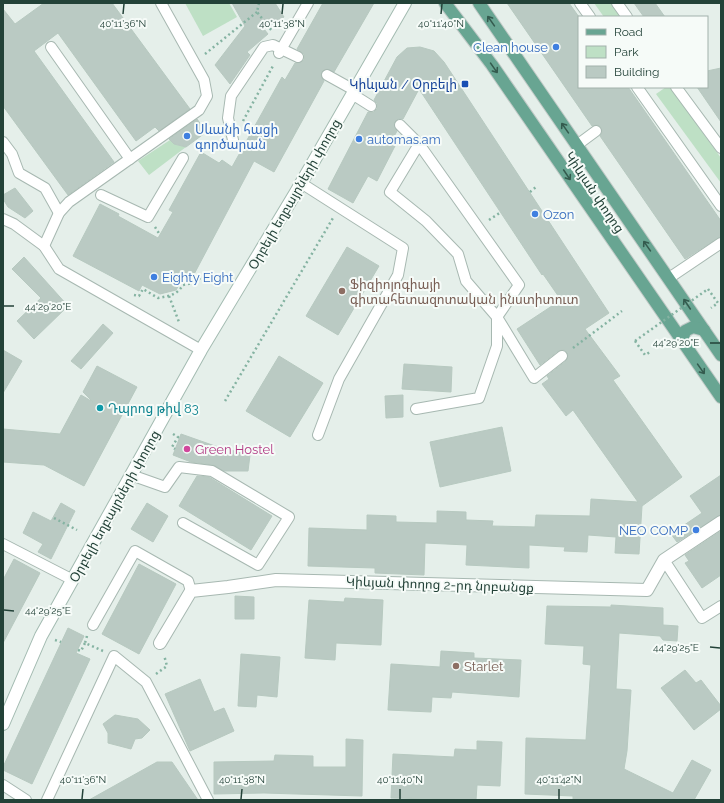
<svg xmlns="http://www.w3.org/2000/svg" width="724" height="803" font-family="Raleway,'Noto Sans Armenian',sans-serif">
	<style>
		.green { fill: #bee0c5 }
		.building { fill: #bacac3; stroke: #b7c9c0 }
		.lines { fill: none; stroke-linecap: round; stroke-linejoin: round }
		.lane-casing { stroke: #a7b8b1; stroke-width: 12 }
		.street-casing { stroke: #a7b8b1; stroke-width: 14 }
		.secondary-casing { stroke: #a3bbb1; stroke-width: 14 }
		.primary-casing { stroke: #c1cac7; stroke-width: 14 }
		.path { stroke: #85b3a2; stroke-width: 2.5; stroke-dasharray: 2 3; stroke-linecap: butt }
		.lane { stroke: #fff; stroke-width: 10 }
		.street { stroke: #fff; stroke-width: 12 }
		.secondary { stroke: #fff; stroke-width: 12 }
		.primary { stroke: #68a592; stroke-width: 12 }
		.path-bridge { stroke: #85b3a2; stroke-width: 2.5; stroke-dasharray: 2 3; stroke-linecap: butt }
		.oneway { stroke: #345b4e }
		.ticks { fill: none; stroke: #234238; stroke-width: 1.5 }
		.shop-dot { fill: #3f7fe0; stroke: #f6fbf8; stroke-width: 1.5 }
		.transit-dot { fill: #1a4fb4; stroke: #f6fbf8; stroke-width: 1.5 }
		.education-dot { fill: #8d6e63; stroke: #f6fbf8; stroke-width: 1.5 }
		.culture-dot { fill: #0f9aa8; stroke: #f6fbf8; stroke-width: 1.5 }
		.hotel-dot { fill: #d1479c; stroke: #f6fbf8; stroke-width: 1.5 }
		.labels { text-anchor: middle; stroke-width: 4; stroke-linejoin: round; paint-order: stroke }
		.shop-label { font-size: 13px; fill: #366cbe; stroke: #f6fbf8; text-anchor: start }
		.transit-label { font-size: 13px; fill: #164399; stroke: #f6fbf8; text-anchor: end }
		.street-label { font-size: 13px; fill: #234238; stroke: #f6fbf8 }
		.education-label { font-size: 13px; fill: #785e54; stroke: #f6fbf8; text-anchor: start }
		.culture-label { font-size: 13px; fill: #0d838f; stroke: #f6fbf8; text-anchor: start }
		.hotel-label { font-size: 13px; fill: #b23c85; stroke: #f6fbf8; text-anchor: start }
		.ticks-label { font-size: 10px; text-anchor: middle; fill: #234238; stroke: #f6fbf8; stroke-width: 4; stroke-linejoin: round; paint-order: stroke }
	</style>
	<rect width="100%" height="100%" fill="#e5efea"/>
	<g class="green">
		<polygon points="185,3 229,3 237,17 203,36"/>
		<polygon points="594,3 611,3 621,17 604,17"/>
		<polygon points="666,87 670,87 721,158 721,183 656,94"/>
		<polygon points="170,140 174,144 186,147 149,175 138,161"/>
	</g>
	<g class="building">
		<polygon points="44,3 112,3 190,109 159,131 155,127 136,141 58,33 34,51 114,162 68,195 3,106 3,9 15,24"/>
		<polygon points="232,3 275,3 284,17 264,29 268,34 247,52 250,55 230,84 215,65 245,26"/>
		<polygon points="323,3 374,3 334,72 327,69 322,72 321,75 324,81 274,172 254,161 191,280 181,282 176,290 160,294 142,285 139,291 73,256 100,204 119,214 118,216 158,238 173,212 169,210 201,152 219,163 222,160 232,167 282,77 285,80 295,63 299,63 304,60 304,54 297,49"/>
		<polygon points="507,3 569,3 579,17 579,87 628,87 721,221 721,236 685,259 600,136 602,133 601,127 598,125 592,126"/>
		<polygon points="634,3 655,3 665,17 644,17"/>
		<polygon points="420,47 434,51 444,62 609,313 585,329 620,376 613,380 682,477 642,506 639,554 615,553 616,537 588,535 587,552 564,551 565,547 529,545 529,568 466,565 467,545 425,543 424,575 375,573 375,568 308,566 309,528 367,530 367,515 396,516 396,522 437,523 437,511 466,512 466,520 493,521 492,526 535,527 536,515 590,516 591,499 638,502 573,410 566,416 542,384 549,379 547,376 566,361 568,355 567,352 564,350 558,351 540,365 517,329 561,300 543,274 542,275 419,89 403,119 398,119 394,123 397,131 391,142 396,144 377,181 368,176 353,203 328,189 368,112 374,112 377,109 377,103 374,100 397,57 407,48"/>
		<polygon points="721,68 721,122 697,87 707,87 707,71"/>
		<polygon points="197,119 205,130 205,133 186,147 174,144 169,139"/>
		<polygon points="15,188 33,211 25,218 8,207 3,199 3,195"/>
		<polygon points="347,247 379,266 338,335 306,316"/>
		<polygon points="24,257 68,306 34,339 17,321 41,298 12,269"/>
		<polygon points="103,324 113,333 81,369 71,361"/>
		<polygon points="3,350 22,361 3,393"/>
		<polygon points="279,356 323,383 290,437 246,411"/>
		<polygon points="404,364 452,367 451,392 402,389"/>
		<polygon points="97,366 137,387 84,486 44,465 3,462 3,429 60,434 81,395 93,402 83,392"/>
		<polygon points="403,395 403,417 386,418 385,396"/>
		<polygon points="502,427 511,471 440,487 430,442"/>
		<polygon points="181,434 215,446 250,455 248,471 224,471 213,465 191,462 173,455"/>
		<polygon points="721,475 721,515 677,542 671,534 702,513 690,496"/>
		<polygon points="197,476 209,477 272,516 251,550 179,506"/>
		<polygon points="61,503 75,511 51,559 38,552 43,544 23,533 33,512 51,521"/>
		<polygon points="147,503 168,516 153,542 131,529"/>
		<polygon points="721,531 721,575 702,588 685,563 689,561 685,555"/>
		<polygon points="14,559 40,573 3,643 3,580"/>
		<polygon points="139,564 176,584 139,654 102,634"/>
		<polygon points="235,596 254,597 254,619 235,619"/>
		<polygon points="345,598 383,600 381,645 336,643 335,660 305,658 309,600 344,602"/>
		<polygon points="611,605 663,608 663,625 678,626 677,641 663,640 660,636 619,633 616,689 631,690 627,751 624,769 673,793 692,760 711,770 694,800 584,800 573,799 573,796 525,794 526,738 586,740 591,665 583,664 584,646 545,644 547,606 611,607"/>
		<polygon points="68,628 84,636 76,653 90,659 32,784 3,770 3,767"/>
		<polygon points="441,651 474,653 474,658 521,660 519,697 452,692 451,698 432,697 431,712 388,710 391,664 440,667"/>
		<polygon points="241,654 280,657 277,697 257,695 256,707 238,706"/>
		<polygon points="685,670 696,683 701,680 721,706 721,709 694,730 661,688"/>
		<polygon points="200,679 214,712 224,708 234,731 190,751 165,694"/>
		<polygon points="115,715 138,719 150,730 142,738 135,739 131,749 108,743 108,733 103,724"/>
		<polygon points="346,739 363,740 362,796 264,793 214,794 214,762 274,761 275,755 313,756 313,767 346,767"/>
		<polygon points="477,741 502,742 500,786 477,785 476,800 391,798 393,754 454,757 455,749 477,750"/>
		<polygon points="157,762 172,762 198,800 89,800"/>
	</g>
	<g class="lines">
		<defs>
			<g id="lane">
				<polyline points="580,3 590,17"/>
				<polyline points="617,3 627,17"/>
				<polyline points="51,47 130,159"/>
				<polyline points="279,53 308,3"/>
				<polyline points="327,75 354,90"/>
				<polyline points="637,87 721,206"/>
				<polyline points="676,87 721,148"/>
				<polyline points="352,94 371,106"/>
				<polyline points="400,125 419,144"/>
				<polyline points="233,140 228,118 231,96 264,47 273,45 298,57"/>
				<polyline points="3,142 12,154 19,173 45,188 59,213"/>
				<polyline points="577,145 596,131"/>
				<polyline points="301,183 403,248 398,275 339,379 318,435"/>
				<polyline points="101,195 148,217 183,158"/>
				<polyline points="3,219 14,224 44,246 59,269 201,350"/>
				<polyline points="44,246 59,213 69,202 199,110 207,96 204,80 161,3"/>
				<polyline points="669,278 721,243"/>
				<polyline points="416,409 479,398 497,346 497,317 466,281 458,254 426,221 390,192 419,144 519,285 497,317 534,378 562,356"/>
				<polyline points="131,475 165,487 179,467 212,471 289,517 258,565 183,523"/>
				<polyline points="3,544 73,580"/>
				<polyline points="664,560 702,618 721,606"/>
				<polyline points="93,625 135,551 188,581 191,591"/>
				<polyline points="3,785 26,800"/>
				<polyline points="47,800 114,656 146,682 208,800"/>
			</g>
			<polyline id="street" points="160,643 191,591 228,587 276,580 647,590 664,560 721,522"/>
			<polyline id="secondary" points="3,724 41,636 201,350 296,192 405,3"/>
			<g id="primary">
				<polyline points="445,3 492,65 721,397"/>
				<polyline points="479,3 721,355"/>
				<polyline points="682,341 685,331 693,327 704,330"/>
			</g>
		</defs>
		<use href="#lane" class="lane-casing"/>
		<use href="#street" class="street-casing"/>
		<use href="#secondary" class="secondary-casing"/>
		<use href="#primary" class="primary-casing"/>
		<g class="path">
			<polyline points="259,3 257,12 272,31"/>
			<polyline points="205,54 257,12"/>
			<polyline points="243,121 274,64"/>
			<polyline points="530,192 536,187"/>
			<polyline points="489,220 501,212"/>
			<polyline points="155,227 160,235"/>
			<polyline points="708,289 718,303 711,308"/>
			<path d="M134,295L139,296L143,289L158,298C169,296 177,295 183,285L193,283L196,277L207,283"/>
			<polyline points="169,296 179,322"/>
			<polyline points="635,341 645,355 650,352"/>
			<polyline points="573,348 622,311"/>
			<polyline points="225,401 333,218"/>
			<polyline points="173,434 178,437 172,447 175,449"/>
			<polyline points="54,518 77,530"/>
			<polyline points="87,636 85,643 103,651"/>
			<polyline points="55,640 61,642"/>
			<polyline points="78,650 81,651 85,643"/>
			<polyline points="156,674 167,666 164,655"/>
		</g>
		<use href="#lane" class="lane"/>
		<use href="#street" class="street"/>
		<use href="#secondary" class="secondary"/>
		<use href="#primary" class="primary"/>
		<polyline class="path-bridge" points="635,341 708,289"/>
	</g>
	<defs><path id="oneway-shaft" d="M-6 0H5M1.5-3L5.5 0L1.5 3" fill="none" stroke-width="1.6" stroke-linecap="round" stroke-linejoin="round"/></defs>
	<g class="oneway">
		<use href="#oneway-shaft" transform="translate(491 21) rotate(-125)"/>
		<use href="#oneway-shaft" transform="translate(494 68) rotate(55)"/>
		<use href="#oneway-shaft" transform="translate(565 128) rotate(-125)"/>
		<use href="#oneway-shaft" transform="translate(567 175) rotate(56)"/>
		<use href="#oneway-shaft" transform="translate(647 246) rotate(-125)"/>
		<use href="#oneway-shaft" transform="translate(687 304) rotate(-124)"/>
		<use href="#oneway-shaft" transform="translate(701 369) rotate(55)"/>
	</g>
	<path class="ticks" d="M123,14L124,4M282,14L283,4M441,14L442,4M4,306H14M710,343H720M4,610L14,611M710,647L720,648M82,799L83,789M241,799L242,789M400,799V789M559,799V789"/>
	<g class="shop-dot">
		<circle cx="556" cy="47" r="4"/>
		<circle cx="187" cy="136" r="4"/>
		<circle cx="359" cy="139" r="4"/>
		<circle cx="535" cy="214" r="4"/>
		<circle cx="154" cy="277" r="4"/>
		<circle cx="696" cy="530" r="4"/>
	</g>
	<rect class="transit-dot" x="461" y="80" width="8" height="8" rx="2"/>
	<g class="education-dot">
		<circle cx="342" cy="291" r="4"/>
		<circle cx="456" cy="666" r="4"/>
	</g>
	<circle class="culture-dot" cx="100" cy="408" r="4"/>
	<circle class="hotel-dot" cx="187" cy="449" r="4"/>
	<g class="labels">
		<g class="shop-label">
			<text x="548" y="52" text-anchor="end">Clean house</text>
			<text x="195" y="134">Սևանի հացի<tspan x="195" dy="15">գործարան</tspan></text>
			<text x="367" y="144">automas.am</text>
			<text x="543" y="219">Ozon</text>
			<text x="162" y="282">Eighty Eight</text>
			<text x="688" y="535" text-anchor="end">NEO COMP</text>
		</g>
		<g class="transit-label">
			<text x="457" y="89">Կիևյան / Օրբելի</text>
		</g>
		<g class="street-label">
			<text transform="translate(595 192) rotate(56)" y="5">Կիևյան փողոց</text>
			<text transform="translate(294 194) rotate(-60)" y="5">Օրբելի եղբայրների փողոց</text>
			<text transform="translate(114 506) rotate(-61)" y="5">Օրբելի եղբայրների փողոց</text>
			<text transform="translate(440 584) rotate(2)" y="5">Կիևյան փողոց 2-րդ նրբանցք</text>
		</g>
		<g class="education-label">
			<text x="350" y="289">Ֆիզիոլոգիայի<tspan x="350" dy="15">գիտահետազոտական ինստիտուտ</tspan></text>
			<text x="464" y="671">Starlet</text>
		</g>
		<g class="culture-label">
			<text x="108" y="413">Դպրոց թիվ 83</text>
		</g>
		<g class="hotel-label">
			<text x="195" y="454">Green Hostel</text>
		</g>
	</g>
	<g class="ticks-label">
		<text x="123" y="27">40°11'36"N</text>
		<text x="282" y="27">40°11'38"N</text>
		<text x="441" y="27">40°11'40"N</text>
		<text x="48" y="310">44°29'20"E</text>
		<text x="676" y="346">44°29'20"E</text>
		<text x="48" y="614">44°29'25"E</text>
		<text x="676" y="651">44°29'25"E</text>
		<text x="83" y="783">40°11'36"N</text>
		<text x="242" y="783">40°11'38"N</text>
		<text x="400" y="783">40°11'40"N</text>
		<text x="559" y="783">40°11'42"N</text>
	</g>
	<rect width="724" height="803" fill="none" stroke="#234238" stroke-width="8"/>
	<rect x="578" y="16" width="130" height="72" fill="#f6fbf8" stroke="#a2b1ab"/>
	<rect x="586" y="29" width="20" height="6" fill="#68a592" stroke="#a2b1ab"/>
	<text x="614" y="36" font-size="12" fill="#234238">Road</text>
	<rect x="586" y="46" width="20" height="12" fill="#bee0c5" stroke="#a2b1ab"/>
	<text x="614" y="56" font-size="12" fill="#234238">Park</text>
	<rect x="586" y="66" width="20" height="12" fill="#bacac3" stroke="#a2b1ab"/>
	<text x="614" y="76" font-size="12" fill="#234238">Building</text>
</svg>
